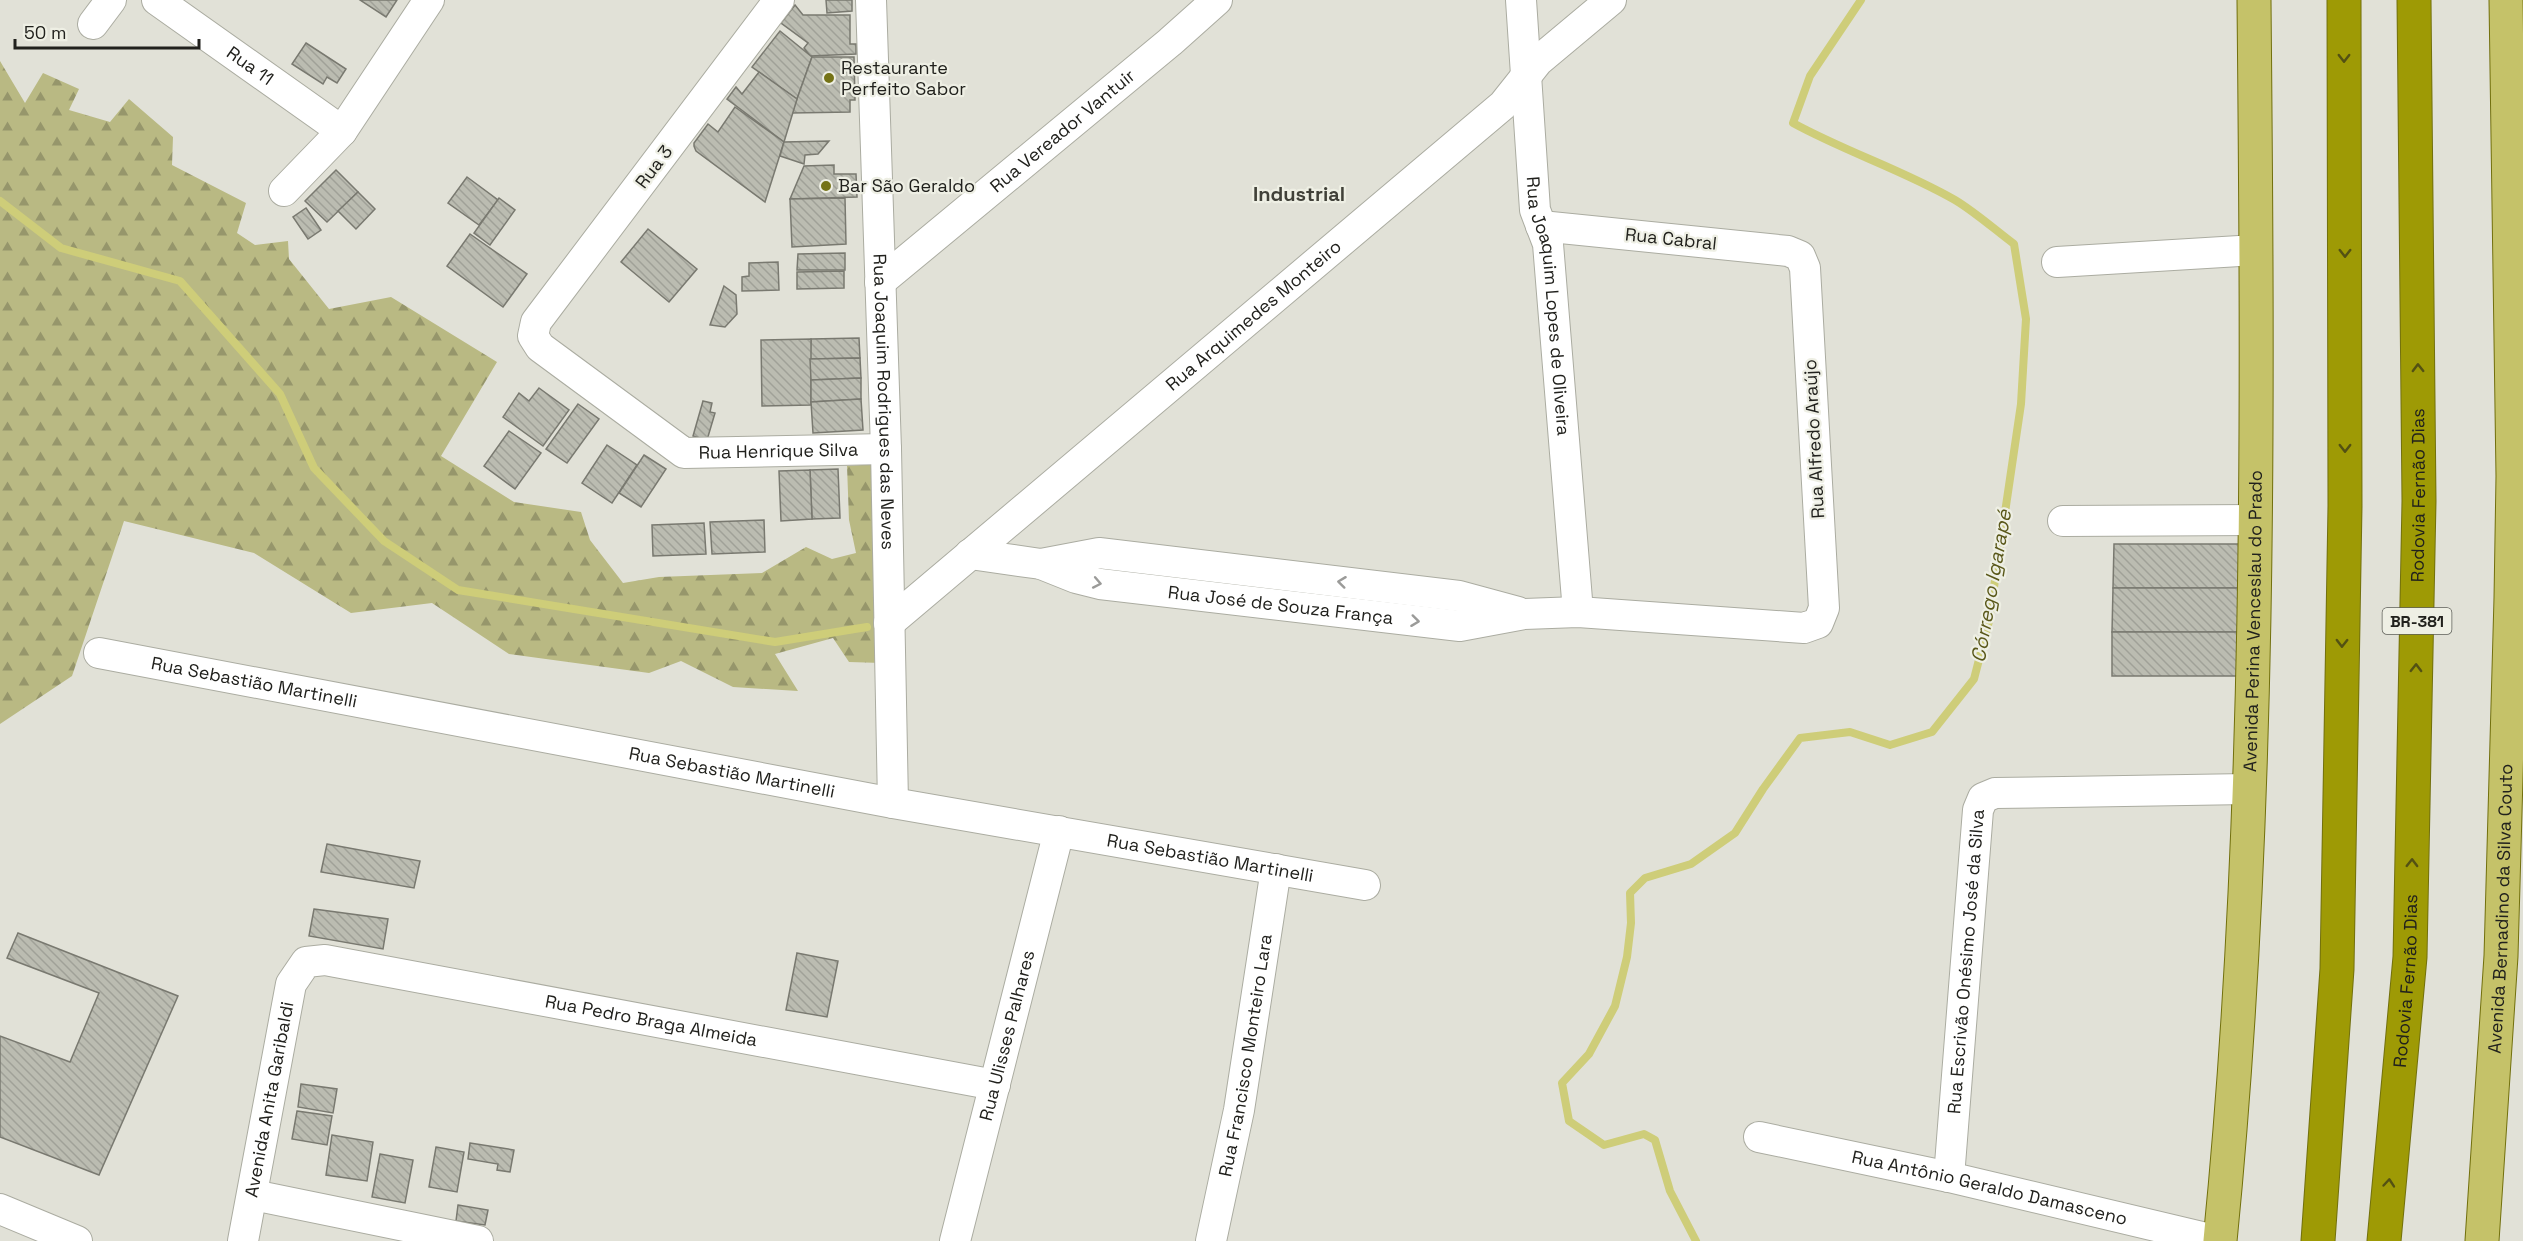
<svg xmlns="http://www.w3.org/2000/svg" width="2523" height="1241" font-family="'Space Grotesk',sans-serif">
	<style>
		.forest { fill: url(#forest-firs) }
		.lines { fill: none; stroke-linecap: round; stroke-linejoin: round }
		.stream { stroke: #cecd79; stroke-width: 8 }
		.building { fill: url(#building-back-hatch); stroke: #797970; stroke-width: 1.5 }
		.minor-casing { stroke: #abaca1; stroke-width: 32 }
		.major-casing { stroke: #72700d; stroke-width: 35 }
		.highway-casing { stroke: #72700d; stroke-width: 35 }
		.minor { stroke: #fff; stroke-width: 30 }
		.major { stroke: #c5c269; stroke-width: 33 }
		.highway { stroke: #9e9a05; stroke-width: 33 }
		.oneway { stroke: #535113 }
		.oneway2 { stroke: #9b9b99 }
		.poi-dot { fill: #757317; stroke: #eeefe4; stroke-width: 2 }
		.labels { text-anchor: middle; stroke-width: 4.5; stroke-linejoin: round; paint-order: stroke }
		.shield { fill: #eeefe4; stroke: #5e5f59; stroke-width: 1.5 }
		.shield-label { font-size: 16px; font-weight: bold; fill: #21211d }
		.street-label { font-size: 18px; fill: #21211d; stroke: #eeefe4 }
		.poi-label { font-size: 18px; fill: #21211d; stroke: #eeefe4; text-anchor: start }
		.neighbourhood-label { font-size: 20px; font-weight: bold; fill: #414139; stroke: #eeefe4 }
		.water-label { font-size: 20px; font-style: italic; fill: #595719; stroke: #eeefe4 }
	</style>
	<defs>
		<pattern id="forest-firs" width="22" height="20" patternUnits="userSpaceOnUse" patternTransform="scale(1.5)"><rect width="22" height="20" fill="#b9b983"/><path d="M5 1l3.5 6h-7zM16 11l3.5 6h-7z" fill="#96966b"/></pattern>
		<pattern id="building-back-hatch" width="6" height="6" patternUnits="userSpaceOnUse" patternTransform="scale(1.5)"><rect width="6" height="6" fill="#bbbcb1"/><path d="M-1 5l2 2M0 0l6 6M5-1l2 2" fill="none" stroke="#a0a198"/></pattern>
	</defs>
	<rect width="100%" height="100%" fill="#e1e1d7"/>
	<polygon class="forest" points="0,61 25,103 43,73 79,89 69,110 110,122 129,99 173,137 172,165 246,203 237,233 255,245 288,241 289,259 329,309 391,297 497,362 441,456 514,502 581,512 590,540 623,583 659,577 762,573 806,547 832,559 856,553 849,520 847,466 876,464 882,663 849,662 833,638 775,654 798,691 733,687 681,661 649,673 509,654 432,603 351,613 254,553 124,521 72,676 0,724"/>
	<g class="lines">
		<g class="stream">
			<polyline points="0,201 61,248 180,281 280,394 314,468 384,541 458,590 775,642 867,627"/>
			<path d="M1696,1241L1670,1191L1655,1140L1644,1134L1604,1145L1569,1121L1562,1083L1589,1054L1615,1006L1627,957L1631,923L1630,893L1645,878L1691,864L1735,833L1763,789L1800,738L1850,732L1890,745L1932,732L1974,679L1989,621L2021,404L2026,319L2014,244C1994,229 1975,212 1955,200C1903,170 1846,152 1793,123L1810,76L1861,0"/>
		</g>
	</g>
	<g class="building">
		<polygon points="360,0 397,0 386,17"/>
		<polygon points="826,0 852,0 852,11 827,13"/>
		<polygon points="795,5 803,15 850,15 850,44 856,44 856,54 810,56 804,48 808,43 781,23"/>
		<polygon points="780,31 812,57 797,99 752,67"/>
		<polygon points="306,43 346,69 337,83 327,77 323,84 292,64"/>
		<polygon points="812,57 854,57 855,100 850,100 850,112 792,113"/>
		<polygon points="759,72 797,99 784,142 727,99 736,87 742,94"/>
		<polygon points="735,107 784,142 765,202 696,151 694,146 694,143 708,124 718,132"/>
		<polygon points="829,141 818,154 805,155 804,164 780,156 784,142"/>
		<polygon points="834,165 834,174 856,174 857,197 790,199 804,166"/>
		<polygon points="336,170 358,192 327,222 305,201"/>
		<polygon points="467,177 498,200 479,225 448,203"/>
		<polygon points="358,192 375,209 356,229 338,211"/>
		<polygon points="499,198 515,210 490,245 474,233"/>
		<polygon points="845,198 846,244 792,247 790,199"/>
		<polygon points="306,208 321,230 308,239 293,217"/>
		<polygon points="648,229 697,269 669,302 621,262"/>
		<polygon points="470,234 527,274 503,307 447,266"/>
		<polygon points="845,253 845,270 797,270 798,254"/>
		<polygon points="778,262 779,290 742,291 742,277 749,276 749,263"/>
		<polygon points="844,271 844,288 797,289 797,272"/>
		<polygon points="724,286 736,295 737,314 725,327 710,325"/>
		<polygon points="859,338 860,358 810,359 811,339"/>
		<polygon points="811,339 811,405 762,406 761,340"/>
		<polygon points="860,358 861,378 811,380 810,359"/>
		<polygon points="861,378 861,399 811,402 811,380"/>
		<polygon points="539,388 569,410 543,446 503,417 519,393 529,401"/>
		<polygon points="861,399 863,430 813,433 811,402"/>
		<polygon points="703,401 712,403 710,412 715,413 707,440 693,436"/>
		<polygon points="578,404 599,419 567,463 546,449"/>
		<polygon points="509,431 541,453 515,489 484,466"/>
		<polygon points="607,445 637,465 612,503 582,483"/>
		<polygon points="644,455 666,469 641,507 619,493"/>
		<polygon points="838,469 840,518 812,519 810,470"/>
		<polygon points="810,470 812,519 781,521 779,471"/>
		<polygon points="764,520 765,552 712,554 710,522"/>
		<polygon points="704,523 706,554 653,556 652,525"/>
		<polygon points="2114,544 2247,544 2246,588 2113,588"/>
		<polygon points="2113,588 2246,588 2245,632 2112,632"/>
		<rect x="2112" y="632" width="133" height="44"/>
		<polygon points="327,844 420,861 414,888 321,872"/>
		<polygon points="314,909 388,919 383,949 309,936"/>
		<polygon points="18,933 178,996 99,1175 0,1137 0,1036 70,1062 99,993 7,958"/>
		<polygon points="797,953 838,961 827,1017 786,1010"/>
		<polygon points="301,1084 337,1089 333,1113 298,1107"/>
		<polygon points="297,1111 332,1116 327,1145 292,1139"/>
		<polygon points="332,1135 373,1142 367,1181 326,1175"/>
		<polygon points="470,1143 514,1150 510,1172 497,1170 498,1164 468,1159"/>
		<polygon points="436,1147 464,1152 457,1192 429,1187"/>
		<polygon points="380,1154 413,1160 405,1203 372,1197"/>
		<polygon points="458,1205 488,1210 485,1225 456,1221"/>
	</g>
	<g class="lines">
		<defs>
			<g id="minor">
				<path id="s1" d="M157,0L342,131"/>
				<path id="s2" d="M779,0L536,322L533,336L540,347L684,453L886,449"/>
				<path id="s3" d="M871,0L886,449L893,803"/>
				<path id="s4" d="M1521,0L1535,210L1548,244L1578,612"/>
				<polyline points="93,24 111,0"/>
				<polyline points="284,191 342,131 429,0"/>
				<polyline points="2057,262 2256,250"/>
				<path id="s5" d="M880,282L1170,42L1217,0"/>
				<polyline points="2063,521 2256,520"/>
				<path id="s6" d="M970,554L1041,564L1076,578L1100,584L1460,626L1524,614L1578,612L1804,628L1818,623L1824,608L1805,268L1800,256L1788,251L1541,226"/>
				<polyline points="1041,564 1099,553 1459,596 1518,612"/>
				<path id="s7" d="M889,623L1503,105L1538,61L1611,0"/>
				<path id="s8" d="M99,653L893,803L1365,885"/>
				<path id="s9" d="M1759,1137L1949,1177L2219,1241"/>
				<path id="s10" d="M1949,1177L1978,810L1983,798L1995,793L2248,789"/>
				<polyline points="253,1195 478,1241"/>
				<polyline points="0,1209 77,1241"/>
				<path id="s11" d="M243,1241L291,984L306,962L325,960L995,1085"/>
				<path id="s12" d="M955,1241L1059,831"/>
				<path id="s13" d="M1211,1241L1239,1110L1276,869"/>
			</g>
			<g id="major">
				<path id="s14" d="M2220,1241C2261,829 2258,414 2254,0"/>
				<path id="s15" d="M2482,1241L2501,956L2511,598L2513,476L2506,0"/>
			</g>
			<g id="highway">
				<polyline points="2318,1241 2337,969 2345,506 2344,0"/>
				<path id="s16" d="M2384,1241L2410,957L2419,501L2414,0"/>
			</g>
		</defs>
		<use href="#minor" class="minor-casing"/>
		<use href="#major" class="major-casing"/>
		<use href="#highway" class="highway-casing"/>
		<use href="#minor" class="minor"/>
		<use href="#major" class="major"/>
		<use href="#highway" class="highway"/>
	</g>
	<defs><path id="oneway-chevron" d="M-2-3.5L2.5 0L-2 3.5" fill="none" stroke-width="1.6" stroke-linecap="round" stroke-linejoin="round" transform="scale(1.5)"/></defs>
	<g class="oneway">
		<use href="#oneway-chevron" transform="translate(2344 58) rotate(90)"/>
		<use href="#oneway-chevron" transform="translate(2345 253) rotate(90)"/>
		<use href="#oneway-chevron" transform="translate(2418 368) rotate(-91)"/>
		<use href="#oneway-chevron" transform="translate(2345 448) rotate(90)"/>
		<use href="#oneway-chevron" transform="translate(2342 643) rotate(91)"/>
		<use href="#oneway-chevron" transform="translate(2416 668) rotate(-89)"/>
		<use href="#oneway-chevron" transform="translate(2412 863) rotate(-89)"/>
		<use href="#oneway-chevron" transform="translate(2389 1183) rotate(-85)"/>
	</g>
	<g class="oneway2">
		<use href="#oneway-chevron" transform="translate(1342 582) rotate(-173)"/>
		<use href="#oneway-chevron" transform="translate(1097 583) rotate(11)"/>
		<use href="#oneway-chevron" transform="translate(1415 621) rotate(7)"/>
	</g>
	<g class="poi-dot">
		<circle cx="829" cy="78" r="6"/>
		<circle cx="826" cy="186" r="6"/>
	</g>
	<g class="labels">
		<rect class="shield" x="2382.5" y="608" width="69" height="26" rx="4.5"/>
		<g class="shield-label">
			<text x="2417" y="627">BR-381</text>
		</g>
		<g class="street-label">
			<text dy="6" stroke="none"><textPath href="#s1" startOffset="114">Rua 11</textPath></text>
			<text dy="6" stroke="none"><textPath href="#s5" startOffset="237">Rua Vereador Vantuir</textPath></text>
			<text transform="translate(654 167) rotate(-53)" y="6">Rua 3</text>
			<text transform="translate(1671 239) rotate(6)" y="6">Rua Cabral</text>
			<text dy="6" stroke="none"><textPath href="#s4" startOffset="308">Rua Joaquim Lopes de Oliveira</textPath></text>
			<text dy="6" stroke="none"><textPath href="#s7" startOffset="477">Rua Arquimedes Monteiro</textPath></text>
			<text dy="6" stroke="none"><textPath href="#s3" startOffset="402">Rua Joaquim Rodrigues das Neves</textPath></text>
			<text transform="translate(1814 439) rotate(-93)" y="6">Rua Alfredo Araújo</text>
			<text dy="6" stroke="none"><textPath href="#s2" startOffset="704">Rua Henrique Silva</textPath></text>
			<text dy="6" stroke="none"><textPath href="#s16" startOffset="747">Rodovia Fernão Dias</textPath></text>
			<text dy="6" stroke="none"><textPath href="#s6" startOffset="316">Rua José de Souza França</textPath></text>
			<text dy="6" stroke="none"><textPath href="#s14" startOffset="621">Avenida Perina Venceslau do Prado</textPath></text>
			<text dy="6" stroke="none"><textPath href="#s8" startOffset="158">Rua Sebastião Martinelli</textPath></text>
			<text dy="6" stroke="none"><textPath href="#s8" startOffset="644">Rua Sebastião Martinelli</textPath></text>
			<text dy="6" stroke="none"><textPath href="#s8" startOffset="1130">Rua Sebastião Martinelli</textPath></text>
			<text dy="6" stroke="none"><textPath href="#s15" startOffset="333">Avenida Bernadino da Silva Couto</textPath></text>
			<text dy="6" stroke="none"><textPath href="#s10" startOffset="216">Rua Escrivão Onésimo José da Silva</textPath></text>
			<text dy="6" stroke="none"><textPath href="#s16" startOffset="261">Rodovia Fernão Dias</textPath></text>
			<text dy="6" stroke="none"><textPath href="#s11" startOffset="639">Rua Pedro Braga Almeida</textPath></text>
			<text dy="6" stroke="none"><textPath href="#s12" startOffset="212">Rua Ulisses Palhares</textPath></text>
			<text dy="6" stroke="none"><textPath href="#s13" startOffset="189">Rua Francisco Monteiro Lara</textPath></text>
			<text dy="6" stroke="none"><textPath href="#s11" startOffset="144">Avenida Anita Garibaldi</textPath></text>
			<text dy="6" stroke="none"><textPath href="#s9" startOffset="236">Rua Antônio Geraldo Damasceno</textPath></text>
		</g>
		<g class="poi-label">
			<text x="841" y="74">Restaurante<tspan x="841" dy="21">Perfeito Sabor</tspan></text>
			<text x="838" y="192">Bar São Geraldo</text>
		</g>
		<g class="neighbourhood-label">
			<text x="1299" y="201">Industrial</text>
		</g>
		<g class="water-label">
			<text transform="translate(1991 586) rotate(-80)" y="7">Córrego Igarapé</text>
		</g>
	</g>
	<path d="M15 39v9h184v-9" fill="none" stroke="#21211d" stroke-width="3"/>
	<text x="24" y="39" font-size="18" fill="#21211d" stroke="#eeefe4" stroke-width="4.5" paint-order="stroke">50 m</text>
</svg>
